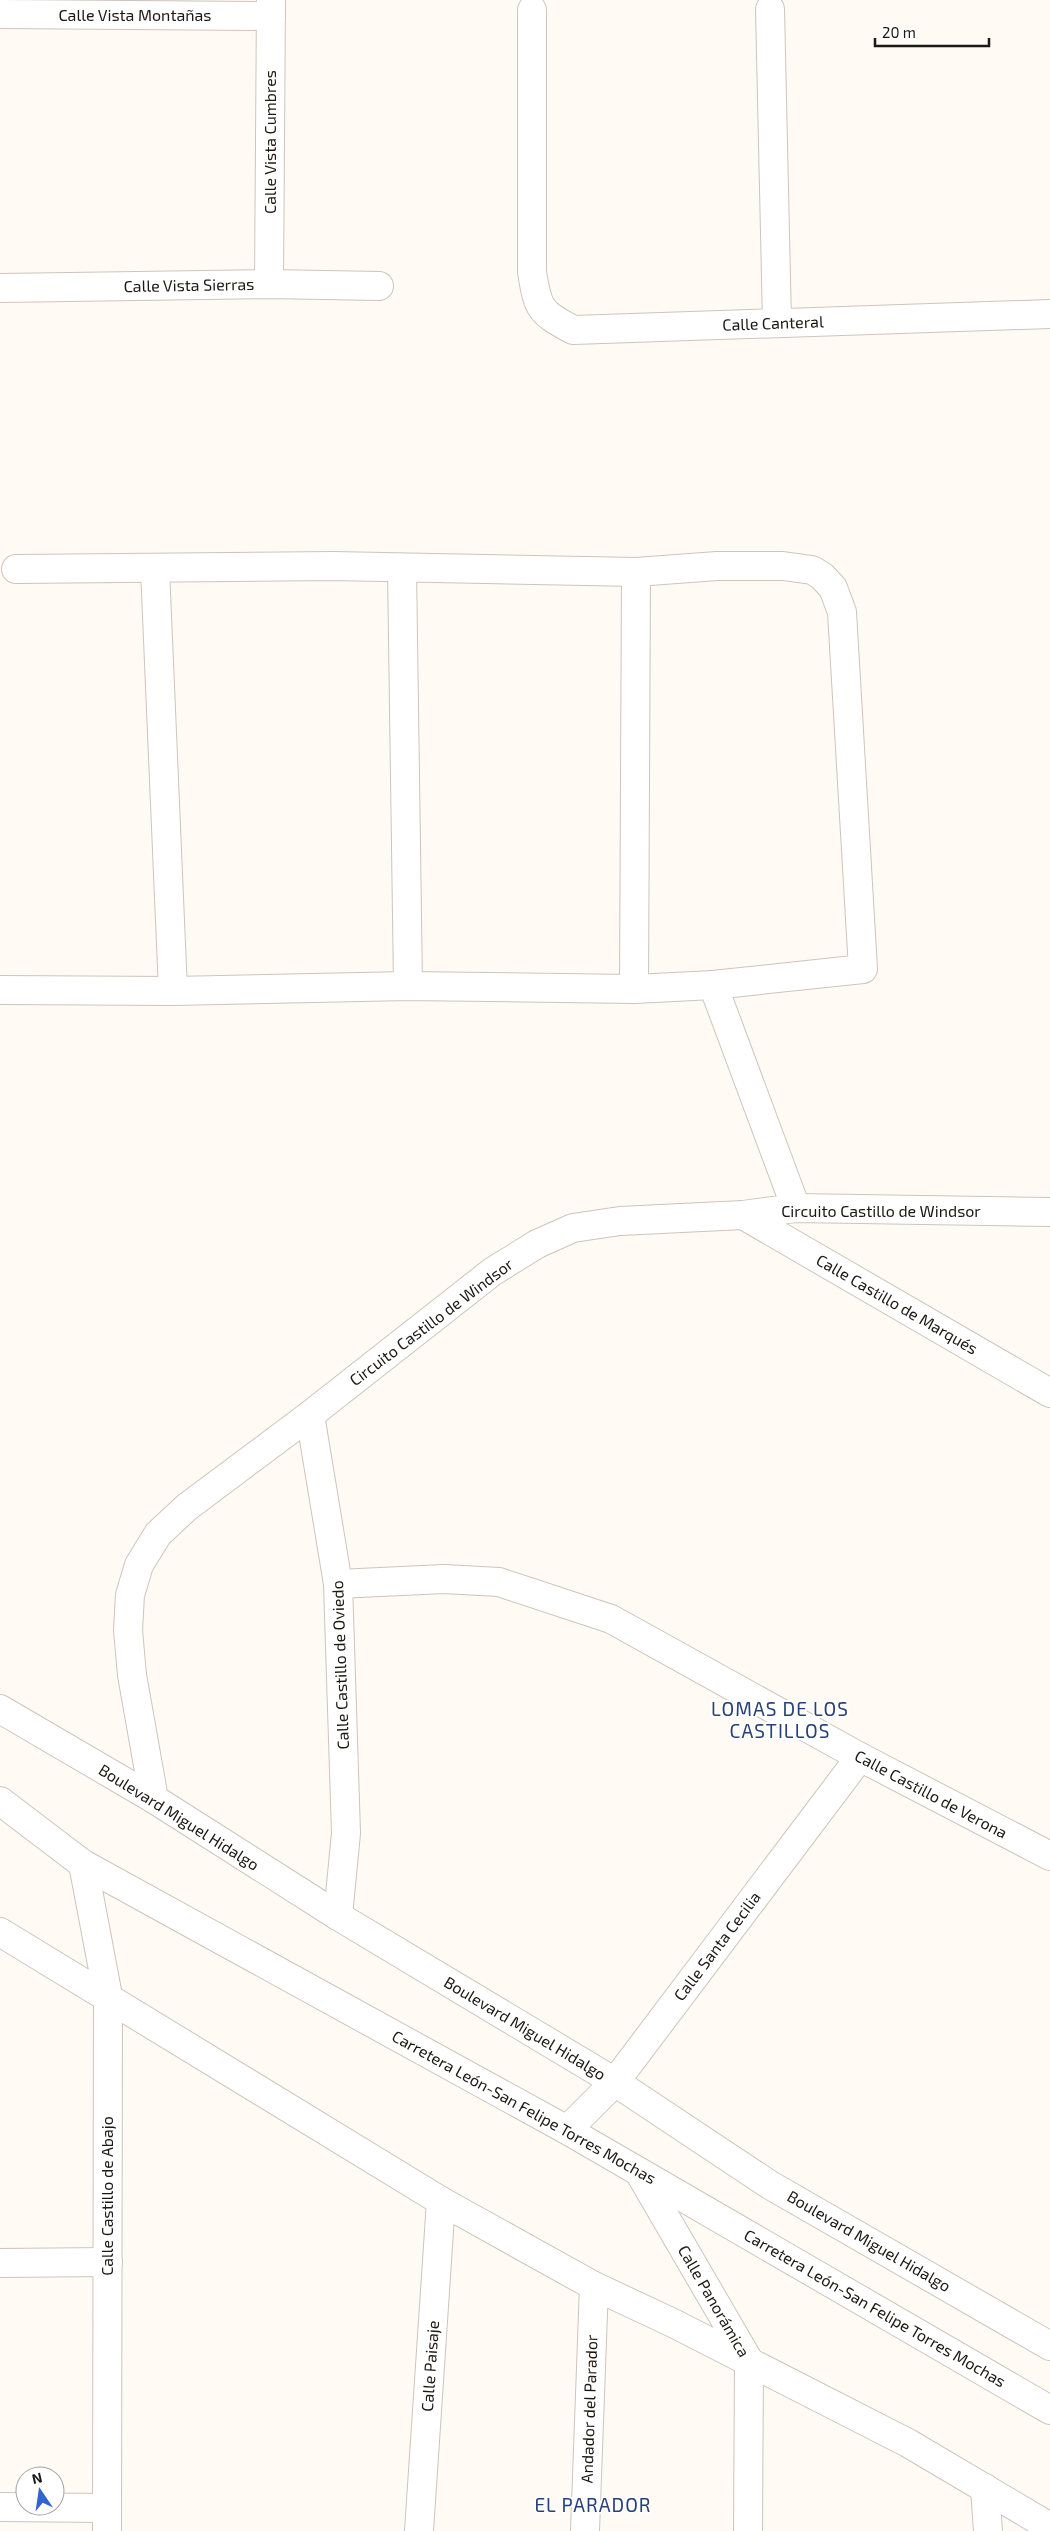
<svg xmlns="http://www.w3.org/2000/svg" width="1050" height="2531" font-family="'Exo 2',sans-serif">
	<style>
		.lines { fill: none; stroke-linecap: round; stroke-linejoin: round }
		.minor-casing { stroke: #cdc5bc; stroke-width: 30 }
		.secondary-casing { stroke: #cdc5bc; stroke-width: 30 }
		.minor { stroke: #fff; stroke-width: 28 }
		.secondary { stroke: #fff; stroke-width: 28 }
		.labels { text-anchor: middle; stroke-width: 4; stroke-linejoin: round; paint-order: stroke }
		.street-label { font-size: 16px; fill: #1b1815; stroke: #fff }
		.quarter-label { font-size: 19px; letter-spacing: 1px; fill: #264178; stroke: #fff }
	</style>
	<rect width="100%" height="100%" fill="#fffaf4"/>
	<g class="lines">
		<defs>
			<g id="minor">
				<polyline points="770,9 777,323"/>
				<path d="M532,10V272C538,310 540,312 573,330L1050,314"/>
				<polyline points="0,14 271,16"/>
				<polyline points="269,284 271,0"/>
				<polyline points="0,288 269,284 379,286"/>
				<polyline points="402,568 408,986"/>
				<polyline points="155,569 173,991"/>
				<polyline points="713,985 796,1208"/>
				<polyline points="634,989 636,572"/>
				<polyline points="0,990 173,991 408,986 634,989 713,985 863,969 842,612 833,588 822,576 812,570 783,566 717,566 636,572 333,566 16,569"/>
				<polyline points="743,1215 1050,1393"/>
				<polyline points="310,1415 338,1584 346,1833 338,1916"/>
				<polyline points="338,1584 444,1579 499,1582 611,1619 860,1757 1050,1856"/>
				<polyline points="0,1709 154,1799 338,1916 615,2082 770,2185 1050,2346"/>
				<polyline points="154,1799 132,1675 128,1630 130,1595 139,1565 158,1534 187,1507 310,1415 492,1272 537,1244 573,1228 620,1221 743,1215 796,1208 1050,1212"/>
				<polyline points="83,1864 108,1996 107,2531"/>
				<polyline points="0,1932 441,2201 594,2286 673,2323 908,2443 1050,2527"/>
				<polyline points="567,2130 615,2082 860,1757"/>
				<polyline points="639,2172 749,2361 748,2531"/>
				<polyline points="0,2263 108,2262"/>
				<polyline points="985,2488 988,2531"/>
				<polyline points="0,2507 107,2508"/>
				<polyline points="419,2531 441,2201"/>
				<polyline points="585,2531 594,2286"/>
			</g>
			<polyline id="secondary" points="0,1801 83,1864 567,2130 1050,2410"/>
		</defs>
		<use href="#minor" class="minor-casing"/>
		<use href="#secondary" class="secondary-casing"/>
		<use href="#minor" class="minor"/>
		<use href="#secondary" class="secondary"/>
	</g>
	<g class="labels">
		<g class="street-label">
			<text x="135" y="21">Calle Vista Montañas</text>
			<text transform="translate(270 142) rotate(-90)" y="6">Calle Vista Cumbres</text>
			<text transform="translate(189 285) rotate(-1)" y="6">Calle Vista Sierras</text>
			<text transform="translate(773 323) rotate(-2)" y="6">Calle Canteral</text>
			<text x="881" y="1217">Circuito Castillo de Windsor</text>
			<text transform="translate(897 1304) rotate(30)" y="6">Calle Castillo de Marqués</text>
			<text transform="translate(431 1322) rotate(-37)" y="6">Circuito Castillo de Windsor</text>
			<text transform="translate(340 1665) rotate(-92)" y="6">Calle Castillo de Oviedo</text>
			<text transform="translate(931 1794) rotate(28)" y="6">Calle Castillo de Verona</text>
			<text transform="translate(179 1817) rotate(32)" y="6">Boulevard Miguel Hidalgo</text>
			<text transform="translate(717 1946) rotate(-53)" y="6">Calle Santa Cecilia</text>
			<text transform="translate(525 2028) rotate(31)" y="6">Boulevard Miguel Hidalgo</text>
			<text transform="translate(524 2107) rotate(29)" y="6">Carretera León-San Felipe Torres Mochas</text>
			<text transform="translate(107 2196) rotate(-90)" y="6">Calle Castillo de Abajo</text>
			<text transform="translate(869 2241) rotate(30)" y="6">Boulevard Miguel Hidalgo</text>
			<text transform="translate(714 2301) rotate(60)" y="6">Calle Panorámica</text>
			<text transform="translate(875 2308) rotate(30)" y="6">Carretera León-San Felipe Torres Mochas</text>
			<text transform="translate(430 2366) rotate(-86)" y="6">Calle Paisaje</text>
			<text transform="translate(589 2409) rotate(-88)" y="6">Andador del Parador</text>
		</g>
		<g class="quarter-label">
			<text x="780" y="1716">LOMAS DE LOS<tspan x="780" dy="22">CASTILLOS</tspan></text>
			<text x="593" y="2512">EL PARADOR</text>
		</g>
	</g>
	<g transform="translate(40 2491) rotate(347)"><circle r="24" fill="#ffffff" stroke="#a4a3a1"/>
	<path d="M0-4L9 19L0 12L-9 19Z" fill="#3163d2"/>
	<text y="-8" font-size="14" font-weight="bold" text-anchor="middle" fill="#1b1815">N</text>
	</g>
	<path d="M875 38v8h114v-8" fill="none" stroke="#1b1815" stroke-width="2.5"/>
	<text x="882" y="38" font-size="15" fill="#1b1815" stroke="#ffffff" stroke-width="4" paint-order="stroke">20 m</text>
</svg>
